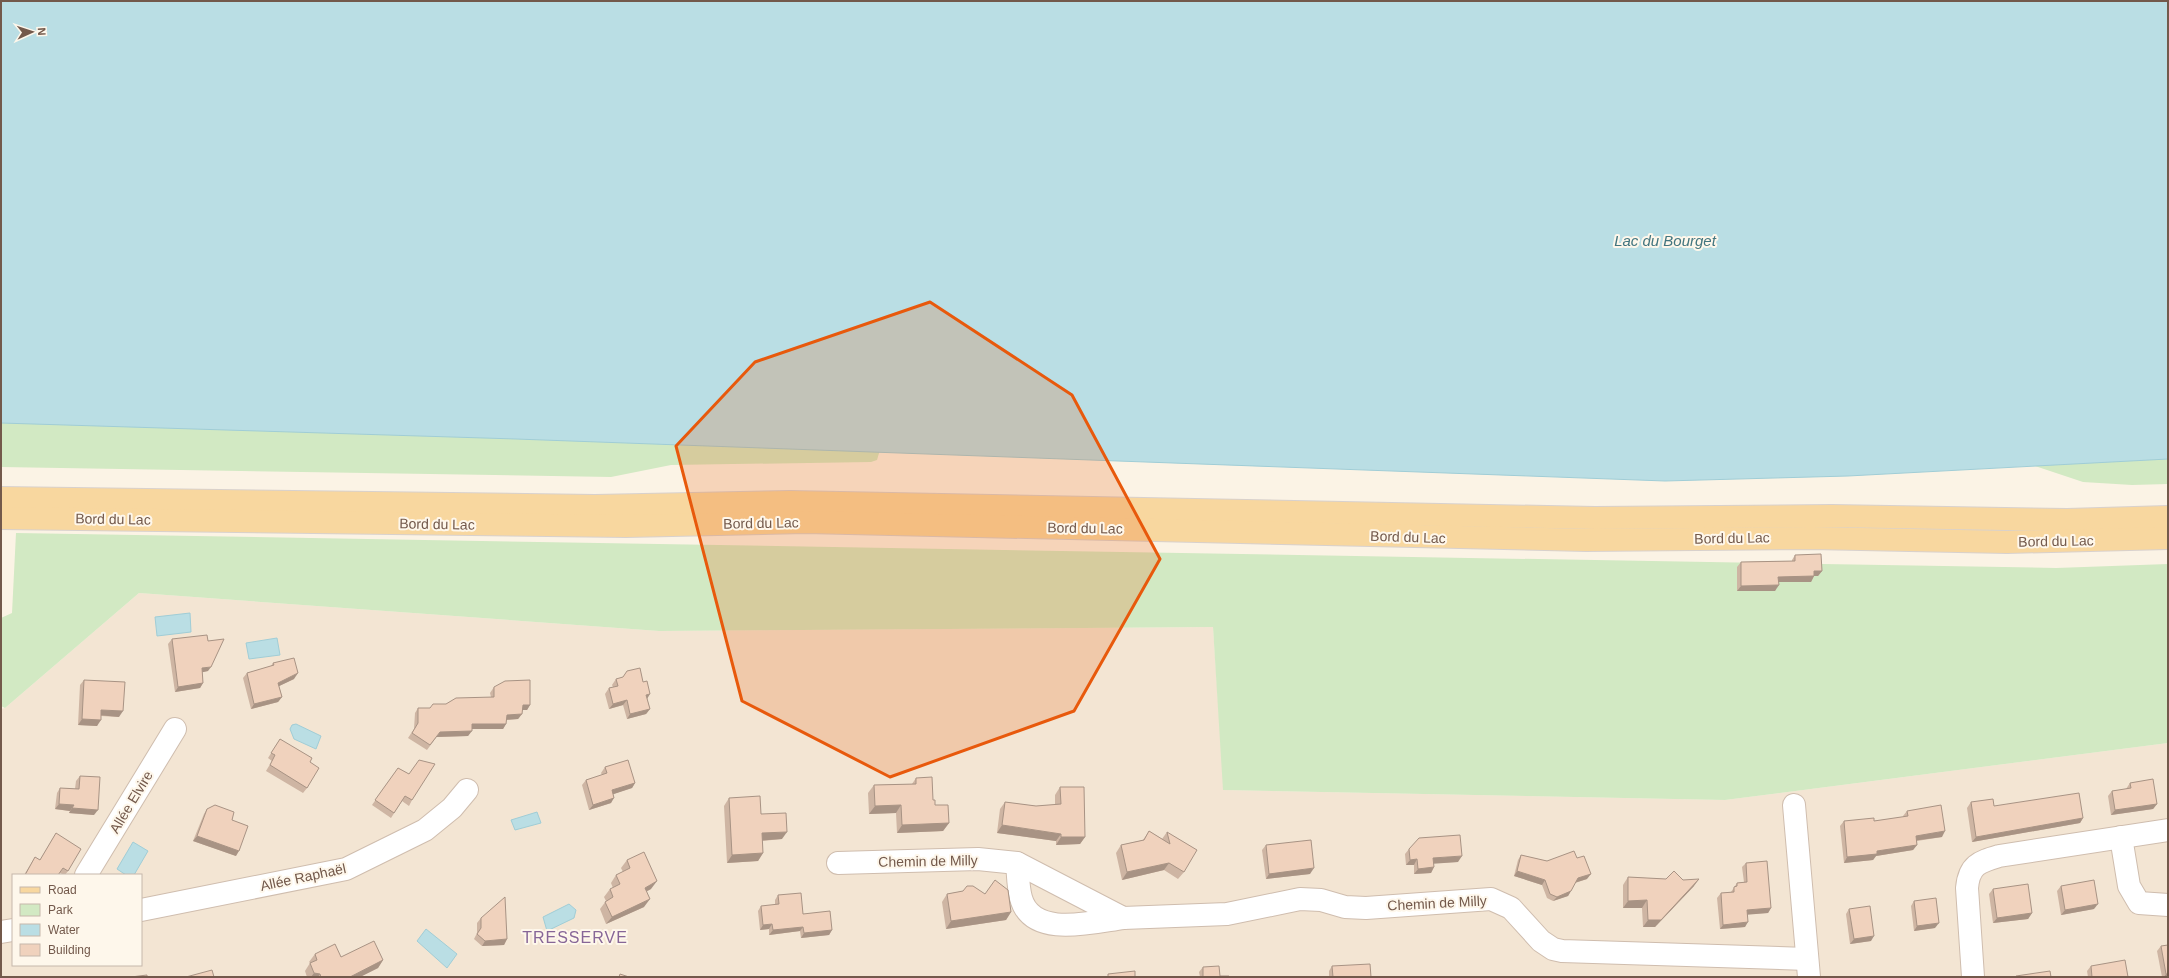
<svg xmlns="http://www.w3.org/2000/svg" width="2169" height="978" font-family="Helvetica,sans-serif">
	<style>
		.residential { fill: #f3e5d3; fill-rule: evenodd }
		.green { fill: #d2e9c3 }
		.water { fill: #badee4; stroke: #a0cdd6 }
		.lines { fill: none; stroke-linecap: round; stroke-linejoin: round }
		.minor-casing { stroke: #cfbdae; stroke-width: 24 }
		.major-casing { stroke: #d8d1cd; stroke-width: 24 }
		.minor { stroke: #fff; stroke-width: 22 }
		.major { stroke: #f8d79f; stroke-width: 22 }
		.wall { fill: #ceb5a3 }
		.shaded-wall { fill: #a89384 }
		.building { fill: #f0d2bd; stroke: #a89384 }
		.marked { fill: #e8590c; fill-opacity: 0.2; stroke: #e8590c; stroke-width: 3; stroke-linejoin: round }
		.labels { text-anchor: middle; stroke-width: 4; stroke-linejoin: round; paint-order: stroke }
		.street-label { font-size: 14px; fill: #73594b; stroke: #fef7eb }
		.water-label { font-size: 15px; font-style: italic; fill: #42757f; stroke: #fef7eb }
		.quarter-label { font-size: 16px; letter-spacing: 1px; fill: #876697; stroke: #fef7eb }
	</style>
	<rect width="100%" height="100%" fill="#fbf3e5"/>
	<path class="residential" d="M139,593L659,631L1213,627L1224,790L1725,800L2168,743V977H1V709L5,708ZM13,875H141V965H13Z"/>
	<g class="green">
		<polygon points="1,328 887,426 877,460 871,462 671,465 611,477 1,467"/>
		<polygon points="2168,410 2168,484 2132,485 2083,482 2005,456"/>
		<polygon points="16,533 2056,568 2168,564 2168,743 1725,800 1223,790 1213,627 659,631 139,593 5,708 1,706 1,618 12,613"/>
	</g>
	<g class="water">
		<polygon points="1,1 2168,1 2168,459 1848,476 1665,481 516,439 1,423"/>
		<polygon points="190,613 191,632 157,636 155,617"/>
		<polygon points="277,638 280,655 249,659 246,643"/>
		<polygon points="296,724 321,736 316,749 294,739 290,729 292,725"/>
		<polygon points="537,812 541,823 515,830 511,820"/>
		<polygon points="133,842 148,851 134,875 126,875 117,869"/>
		<polygon points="569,904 576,910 574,918 547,931 543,917"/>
		<polygon points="426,929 457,954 447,968 417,941"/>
	</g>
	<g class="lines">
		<defs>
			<g id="minor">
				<polyline points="1794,805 1809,977"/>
				<polyline points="2121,837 2129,886 2139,903 2168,905"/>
				<polyline points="838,863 978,859 1017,863 1123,918 1227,914 1300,899 1321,900 1345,907 1366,908 1491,899 1511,908 1541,941 1553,949 1562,951 1807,959"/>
				<path d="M1017,863C1018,874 1018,887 1021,898C1032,939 1093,922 1123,918"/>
				<polyline points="86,875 175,729"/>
				<polyline points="141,910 346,869 425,830 452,808 467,790"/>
				<polyline points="1,932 13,930"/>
				<path d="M1973,977L1967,888C1969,865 1979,862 1999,856L2168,830"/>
			</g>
			<g id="major">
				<polyline points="1,498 595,506 790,502 1595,518 1832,516 2067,520 2168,517"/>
				<polyline points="1,518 626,526 806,522 1586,540 1812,538 2007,542 2168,538"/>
			</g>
		</defs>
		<use href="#minor" class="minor-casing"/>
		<use href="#major" class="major-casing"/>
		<use href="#minor" class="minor"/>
		<use href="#major" class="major"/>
	</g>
	<g class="wall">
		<polygon points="1795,555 1822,571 1818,576 1814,576 1811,582 1778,582 1775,591 1737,591 1737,567 1741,562 1792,561 1792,560"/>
		<polygon points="172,639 208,671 202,672 203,683 200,688 175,692 168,644"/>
		<polygon points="273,663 294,679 279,686 282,697 278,702 251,709 243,678 247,673 271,666"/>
		<polygon points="616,679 647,698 650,709 646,714 627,719 623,705 609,709 605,694 609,688 613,687 612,685"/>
		<polygon points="84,680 119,717 101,716 97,726 78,725 80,685"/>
		<polygon points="494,687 530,705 527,710 522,710 522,714 518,719 506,720 506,724 503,729 472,729 468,736 436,737 427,750 408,738 414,729 415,713 418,708 430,708 446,704 491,697 490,693"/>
		<polygon points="280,739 310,762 307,788 303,793 266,771 272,761 268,758"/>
		<polygon points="605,767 635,783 632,788 613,794 611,803 589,810 582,785 586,780 602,775 601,773"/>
		<polygon points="398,768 409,774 412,800 409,806 402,801 391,818 372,805"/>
		<polygon points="80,776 94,815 69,813 70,811 55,809 57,793 60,788 75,789 76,781"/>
		<polygon points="916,778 933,800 935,805 949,823 943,831 897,833 896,813 869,814 868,793 874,785 912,784"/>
		<polygon points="2130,783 2157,804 2153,809 2111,815 2108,796 2112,791 2126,789"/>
		<polygon points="1060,787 1085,837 1080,844 1056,845 1056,841 997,833 1000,809 1005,802 1036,806 1055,805 1055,795"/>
		<polygon points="729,798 761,814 782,839 762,841 763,853 758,861 727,863 724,806"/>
		<polygon points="1971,802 1994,806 2083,818 2080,823 1972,842 1967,808"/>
		<polygon points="207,809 232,820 236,856 193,841 204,814"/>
		<polygon points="1907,811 1942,837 1917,841 1917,845 1913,850 1876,856 1873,860 1844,863 1840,826 1844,821 1874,821 1903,817 1903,816"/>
		<polygon points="1149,831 1162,839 1167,832 1184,872 1178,879 1164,870 1122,880 1116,853 1121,845 1143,840"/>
		<polygon points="56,833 68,871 65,875 64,875 60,873 58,875 24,875 35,857 40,860"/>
		<polygon points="1266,845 1310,874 1266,879 1262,850"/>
		<polygon points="1409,849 1458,862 1434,863 1434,867 1431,873 1414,874 1414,865 1406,865 1405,854"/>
		<polygon points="1521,855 1547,861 1577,858 1587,879 1575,883 1571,891 1568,896 1553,901 1547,898 1542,885 1514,876 1518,860"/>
		<polygon points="627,860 651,889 646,892 644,907 606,924 600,909 606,901 604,897 610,889 613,888 611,883 616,875 623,872 621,868"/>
		<polygon points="1746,863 1771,908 1768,913 1748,914 1745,927 1720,929 1717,898 1721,893 1731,892 1737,883 1744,882 1742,867"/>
		<polygon points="1628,877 1683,880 1694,886 1655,927 1643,927 1642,908 1623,908 1623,885"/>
		<polygon points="2061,886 2094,909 2061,915 2057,891"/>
		<polygon points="1993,889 2032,913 2028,919 1993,923 1989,894"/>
		<polygon points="963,891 1011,912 1006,920 946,929 942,902 947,894"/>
		<polygon points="778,895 803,914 832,930 829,935 801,938 800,931 769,935 769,929 760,930 758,911 761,906 775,905 775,900"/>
		<polygon points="1914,901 1935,928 1914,931 1911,906"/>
		<polygon points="1849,909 1871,941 1850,944 1846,914"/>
		<polygon points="481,918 507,939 504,945 482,946 474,939 477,933 477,923"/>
		<polygon points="2161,946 2168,977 2162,977 2157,951"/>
		<polygon points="315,954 341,957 383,960 378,968 360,977 307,977 305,971 310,963 309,962"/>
		<polygon points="1332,966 1371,977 1329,977 1329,971"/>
		<polygon points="2091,966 2128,977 2088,977 2087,971"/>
		<polygon points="1203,967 1220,976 1200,977 1199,972"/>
	</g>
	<g class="shaded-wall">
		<polygon points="1814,571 1822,571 1818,576 1811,576 1814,576 1811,582 1775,582 1778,577"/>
		<polygon points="1779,585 1775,591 1737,591 1741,586"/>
		<polygon points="211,667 208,671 199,673 202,668"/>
		<polygon points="298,673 294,679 275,688 278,683"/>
		<polygon points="203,683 200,688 175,692 178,687"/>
		<polygon points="650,694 647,699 646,695"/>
		<polygon points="282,697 278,702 251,709 254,704"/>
		<polygon points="627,700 623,705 609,709 613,704"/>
		<polygon points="523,705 530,705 527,710 519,710"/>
		<polygon points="650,709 646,714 627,719 630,714"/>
		<polygon points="101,710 123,711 119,717 98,715"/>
		<polygon points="522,714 518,719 503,720 507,715"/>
		<polygon points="82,719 101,720 97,726 78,725"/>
		<polygon points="472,724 506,724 503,729 468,729"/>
		<polygon points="472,731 468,736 436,737 427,750 440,732"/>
		<polygon points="635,783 632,788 608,796 612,790"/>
		<polygon points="614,798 611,803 589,810 593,805"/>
		<polygon points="59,804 74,805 70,811 55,809"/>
		<polygon points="2157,804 2153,809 2111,815 2115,810"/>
		<polygon points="901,805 896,813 869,814 875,806"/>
		<polygon points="72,808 98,810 94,815 69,813"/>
		<polygon points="2083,818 2080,823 1972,842 1976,837"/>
		<polygon points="949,823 943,831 897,833 902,825"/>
		<polygon points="1002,825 1061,834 1056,841 997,833"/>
		<polygon points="1945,831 1942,837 1912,841 1916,836"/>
		<polygon points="787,832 782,839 756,841 762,833"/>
		<polygon points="197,836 239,851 236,856 193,841"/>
		<polygon points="1061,837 1085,837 1080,844 1056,845"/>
		<polygon points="1917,845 1913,850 1876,856 1873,860 1844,863 1847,857 1877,851"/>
		<polygon points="763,853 758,861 727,863 732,855"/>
		<polygon points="1462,856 1458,862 1430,864 1433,858"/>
		<polygon points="1417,859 1414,865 1406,865 1410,860"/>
		<polygon points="1169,863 1164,870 1122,880 1127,872"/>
		<polygon points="1434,867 1431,873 1414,874 1418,869"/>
		<polygon points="1314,868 1310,874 1266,879 1269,874"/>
		<polygon points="1517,871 1545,880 1542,885 1514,876"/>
		<polygon points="1591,874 1587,879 1574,883 1578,878"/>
		<polygon points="1699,879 1694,886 1655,927 1643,927 1648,920"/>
		<polygon points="657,881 651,889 639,895 645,888"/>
		<polygon points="1571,891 1568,896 1553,901 1557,897"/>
		<polygon points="650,899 644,907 606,924 612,917"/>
		<polygon points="1647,900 1642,908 1623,908 1628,901"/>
		<polygon points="2098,904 2094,909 2061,915 2065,910"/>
		<polygon points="1771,908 1768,913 1744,915 1747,910"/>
		<polygon points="1011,912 1006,920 946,929 951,921"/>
		<polygon points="2032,913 2028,919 1993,923 1997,918"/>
		<polygon points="1748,922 1745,927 1720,929 1723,925"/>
		<polygon points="1939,923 1935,928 1914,931 1917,926"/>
		<polygon points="772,924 769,929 760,930 763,925"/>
		<polygon points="803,927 800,931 769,935 773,930"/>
		<polygon points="832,930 829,935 801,938 804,933"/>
		<polygon points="1874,936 1871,941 1850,944 1854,939"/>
		<polygon points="507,939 504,945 482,946 485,941"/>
		<polygon points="383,960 378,968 360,977 350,977"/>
		<polygon points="314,973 320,974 318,977 311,977"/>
		<polygon points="2166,974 2168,974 2168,977 2164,977"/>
	</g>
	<g class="building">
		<polygon points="1821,554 1822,571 1814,571 1814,576 1778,577 1779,585 1741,586 1741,562 1795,561 1795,555"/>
		<polygon points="207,635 208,641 224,639 211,667 202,668 203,683 178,687 172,639"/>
		<polygon points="294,658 298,673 278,683 282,697 254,704 247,673 274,665 273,663"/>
		<polygon points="640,668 643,682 647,681 650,694 646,695 650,709 630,714 627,700 613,704 609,688 618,686 616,679 623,677 627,671"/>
		<polygon points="84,680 125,682 123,711 101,710 101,720 82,719"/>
		<polygon points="530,680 530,705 523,705 522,714 507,715 506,724 472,724 472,731 440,732 430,745 412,733 418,723 418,708 430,708 433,704 446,704 456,698 494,697 494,687 505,681"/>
		<polygon points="280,739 312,758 310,762 319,768 307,788 270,765 275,755 271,753"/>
		<polygon points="419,760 435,764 412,800 405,796 394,813 375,800 398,768 409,774"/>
		<polygon points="628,760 635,783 612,790 614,798 593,805 586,780 607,773 605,767"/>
		<polygon points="80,776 100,777 98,810 72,808 74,805 59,804 60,788 79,789"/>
		<polygon points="932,777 933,800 935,800 935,805 948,805 949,823 902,825 901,805 875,806 874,785 916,784 916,778"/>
		<polygon points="2153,779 2157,804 2115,810 2112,791 2131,788 2130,783"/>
		<polygon points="1060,787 1084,787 1085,837 1061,837 1061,834 1002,825 1005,802 1036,806 1061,804"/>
		<polygon points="2079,793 2083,818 1976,837 1971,802 1993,799 1994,806"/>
		<polygon points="760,796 761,814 786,813 787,832 762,833 763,853 732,855 729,798"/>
		<polygon points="215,805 234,812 232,820 248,826 239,851 197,836 207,809"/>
		<polygon points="1941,805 1945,831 1916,836 1917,845 1877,851 1877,854 1847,857 1844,821 1874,818 1874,821 1908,816 1907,811"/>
		<polygon points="1149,831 1170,844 1167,832 1197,850 1184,872 1169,863 1127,872 1121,845 1144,840"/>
		<polygon points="56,833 81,849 68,871 63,868 58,875 25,875 35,857 40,860"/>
		<polygon points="1460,835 1462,856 1433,858 1434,867 1418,869 1417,859 1410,860 1409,849 1419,838"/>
		<polygon points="1311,840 1314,868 1269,874 1266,845"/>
		<polygon points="1574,851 1577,858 1584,856 1591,874 1578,878 1571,891 1557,897 1550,894 1545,880 1517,871 1521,855 1547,861"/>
		<polygon points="644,852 657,881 645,888 650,899 612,917 605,902 613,897 610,889 620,884 616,875 630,868 627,860"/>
		<polygon points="1767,861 1771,908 1747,910 1748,922 1723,925 1721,893 1734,892 1734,887 1737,886 1737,883 1747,882 1746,863"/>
		<polygon points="1674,871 1683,880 1699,879 1661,920 1648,920 1647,900 1628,901 1628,877 1666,879"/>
		<polygon points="995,880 1008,890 1011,912 951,921 947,894 963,891 967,886 973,886 985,894"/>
		<polygon points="2094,880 2098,904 2065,910 2061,886"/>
		<polygon points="2028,884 2032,913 1997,918 1993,889"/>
		<polygon points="801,893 803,914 830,911 832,930 804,933 803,927 773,930 772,924 763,925 761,906 779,904 778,895"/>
		<polygon points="505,897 507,939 485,941 477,934 481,928 481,918"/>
		<polygon points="1936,898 1939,923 1917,926 1914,901"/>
		<polygon points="1870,906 1874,936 1854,939 1849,909"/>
		<polygon points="374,941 383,960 350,977 321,977 320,974 314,973 310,963 317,960 315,954 335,944 341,957"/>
		<polygon points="2168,945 2168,974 2166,974 2161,946"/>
		<polygon points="2125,960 2128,977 2092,977 2091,966"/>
		<polygon points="1370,964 1371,977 1333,977 1332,966"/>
		<polygon points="1219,966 1220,976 1229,976 1229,977 1203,977 1203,967"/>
		<polygon points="212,970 214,977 186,977"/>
		<polygon points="1135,971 1135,977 1108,977 1108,974"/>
		<polygon points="2050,971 2051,977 2016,977 2016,976"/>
		<polygon points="620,974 629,977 619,977"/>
		<polygon points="147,975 147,977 131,977"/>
	</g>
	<path class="marked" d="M930,302L1072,395L1160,559L1074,711L890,777L742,701L676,446L755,362Z"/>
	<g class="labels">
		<g class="street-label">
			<text transform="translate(113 519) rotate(1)" y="5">Bord du Lac</text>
			<text transform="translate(761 523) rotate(-1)" y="5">Bord du Lac</text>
			<text transform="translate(437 524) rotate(1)" y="5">Bord du Lac</text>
			<text transform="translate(1085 528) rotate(1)" y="5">Bord du Lac</text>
			<text transform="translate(1408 537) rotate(2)" y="5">Bord du Lac</text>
			<text transform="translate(1732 538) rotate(-1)" y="5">Bord du Lac</text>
			<text transform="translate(2056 541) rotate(-1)" y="5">Bord du Lac</text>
			<text transform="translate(131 802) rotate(-59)" y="5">Allée Elvire</text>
			<text transform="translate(928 861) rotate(-1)" y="5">Chemin de Milly</text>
			<text transform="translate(303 877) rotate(-12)" y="5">Allée Raphaël</text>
			<text transform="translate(1437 903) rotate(-3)" y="5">Chemin de Milly</text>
		</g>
		<g class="water-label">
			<text x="1665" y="246">Lac du Bourget</text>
		</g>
		<g class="quarter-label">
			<text x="575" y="943">TRESSERVE</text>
		</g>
	</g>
	<rect width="2169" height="978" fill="none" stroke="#73594b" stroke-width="4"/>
	<rect x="12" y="874" width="130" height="92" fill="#fef7eb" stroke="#c6b8ab"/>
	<rect x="20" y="887" width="20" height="6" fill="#f8d79f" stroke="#c6b8ab"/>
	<text x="48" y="894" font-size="12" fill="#73594b">Road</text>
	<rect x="20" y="904" width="20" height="12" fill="#d2e9c3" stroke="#c6b8ab"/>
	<text x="48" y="914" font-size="12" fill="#73594b">Park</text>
	<rect x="20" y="924" width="20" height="12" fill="#badee4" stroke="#c6b8ab"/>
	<text x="48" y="934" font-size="12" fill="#73594b">Water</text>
	<rect x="20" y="944" width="20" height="12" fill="#f0d2bd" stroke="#c6b8ab"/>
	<text x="48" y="954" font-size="12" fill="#73594b">Building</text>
	<g transform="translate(32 32) rotate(87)" stroke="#fef7eb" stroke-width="3" paint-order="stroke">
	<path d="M0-3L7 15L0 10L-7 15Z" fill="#73594b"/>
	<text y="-6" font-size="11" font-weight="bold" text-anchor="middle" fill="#73594b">N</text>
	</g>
</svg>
